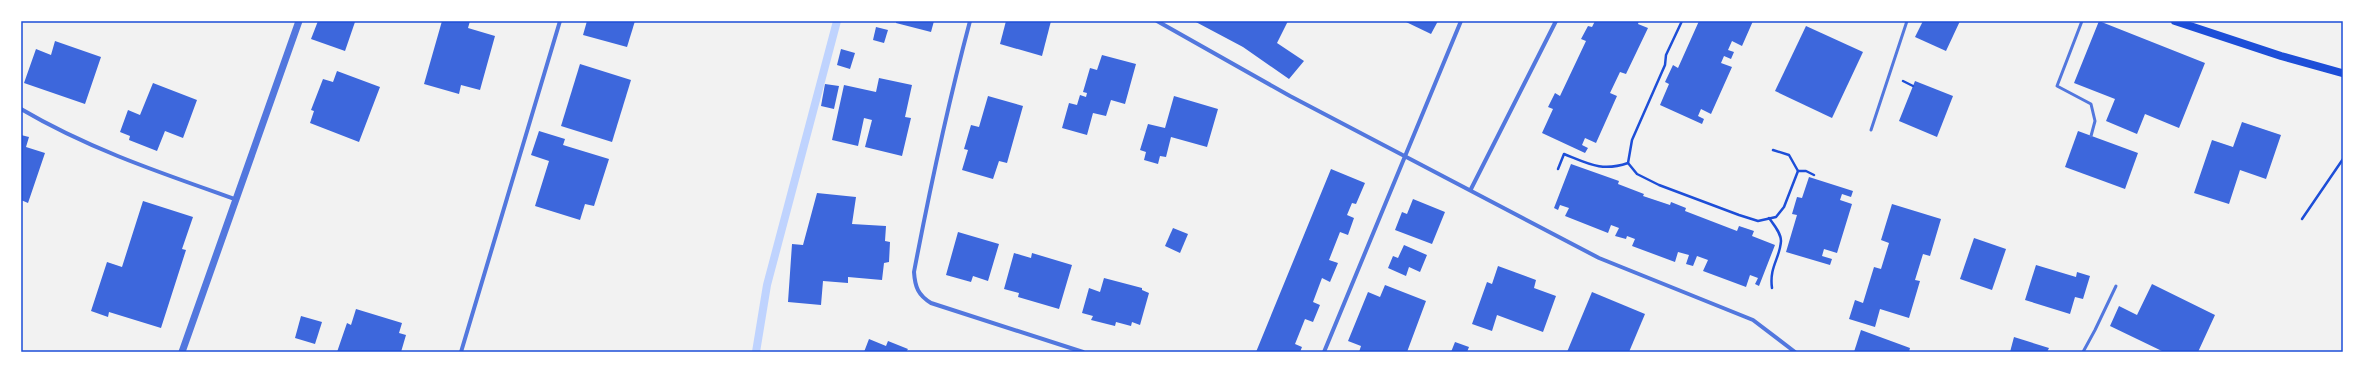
<svg xmlns="http://www.w3.org/2000/svg" width="2364" height="373" font-family="'Public Sans',sans-serif">
	<style>
		.lines { fill: none; stroke-linecap: round; stroke-linejoin: round }
		.stream { stroke: #bfd3fe; stroke-width: 8 }
		.building { fill: #3d67dc }
		.path { stroke: #1d4ed8; stroke-width: 2.5 }
		.service { stroke: #5277de; stroke-width: 3 }
		.minor { stroke: #5277de; stroke-width: 4 }
		.tertiary { stroke: #5277de; stroke-width: 7 }
		.secondary { stroke: #1d4ed8; stroke-width: 8 }
		.neatline { fill: none; stroke: #1d4ed8; stroke-width: 1.5 }
	</style>
	<rect width="100%" height="100%" fill="#f2f2f2"/>
	<g class="lines">
		<polyline class="stream" points="756,352 767,285 837,21"/>
	</g>
	<g class="building">
		<polygon points="318,21 355,22 345,51 311,39"/>
		<polygon points="442,21 470,21 468,28 495,36 480,90 461,85 459,94 424,84"/>
		<polygon points="587,21 635,21 627,47 583,35"/>
		<polygon points="896,21 934,21 931,32 896,23"/>
		<polygon points="1006,21 1051,21 1042,56 1000,44"/>
		<polygon points="1194,21 1288,21 1277,43 1304,61 1289,79 1243,47"/>
		<polygon points="1404,21 1438,21 1431,34"/>
		<polygon points="1595,21 1639,21 1638,24 1648,28 1626,74 1620,72 1610,93 1617,96 1596,143 1585,138 1582,145 1588,148 1585,153 1542,133 1553,109 1548,107 1555,93 1560,96 1586,41 1581,39 1588,26 1592,27"/>
		<polygon points="1699,21 1753,21 1742,46 1732,41 1728,50 1734,52 1731,59 1724,56 1721,63 1732,67 1711,114 1701,109 1698,116 1704,119 1702,124 1660,105 1669,84 1665,82 1673,65 1678,68"/>
		<polygon points="1923,21 1960,21 1946,51 1915,37"/>
		<polygon points="2099,21 2205,63 2179,128 2145,114 2137,134 2106,121 2115,99 2074,83"/>
		<polygon points="1806,26 1863,52 1832,118 1775,91"/>
		<polygon points="876,27 888,30 884,43 873,40"/>
		<polygon points="55,41 101,57 85,104 24,83 36,49 51,55"/>
		<polygon points="841,49 855,53 850,69 837,65"/>
		<polygon points="1102,55 1136,64 1125,104 1111,100 1106,116 1093,113 1087,135 1062,128 1069,103 1077,105 1080,95 1086,97 1087,93 1083,92 1090,68 1097,70"/>
		<polygon points="580,64 631,80 612,142 561,126"/>
		<polygon points="337,71 380,87 359,142 310,123 314,111 311,110 323,79 333,82"/>
		<polygon points="879,78 912,85 905,117 911,118 902,156 865,147 872,120 864,118 858,146 832,140 844,85 876,92"/>
		<polygon points="1915,81 1953,96 1937,137 1899,121"/>
		<polygon points="153,83 197,100 183,138 165,131 157,151 129,140 130,136 120,132 128,110 140,115"/>
		<polygon points="825,84 839,86 834,109 821,106"/>
		<polygon points="988,96 1023,106 1007,163 999,161 993,179 962,170 968,150 964,149 971,125 979,127"/>
		<polygon points="1174,96 1218,109 1207,147 1171,137 1166,157 1160,156 1158,164 1144,160 1146,152 1140,150 1148,124 1165,128"/>
		<polygon points="2242,122 2281,135 2266,179 2240,170 2229,204 2194,193 2212,140 2233,147"/>
		<polygon points="539,131 565,139 563,145 609,159 594,206 585,204 580,220 535,206 549,161 531,155"/>
		<polygon points="2078,131 2138,153 2125,189 2065,167"/>
		<polygon points="21,135 29,137 26,147 45,153 28,203 21,200"/>
		<polygon points="1571,164 1619,181 1618,184 1644,194 1643,196 1670,205 1671,202 1686,208 1685,211 1737,231 1739,226 1754,231 1752,236 1775,245 1759,286 1755,284 1758,278 1750,275 1746,287 1703,271 1708,260 1697,256 1693,266 1686,264 1689,255 1678,252 1675,262 1632,246 1635,239 1627,236 1626,239 1615,236 1619,228 1611,225 1608,233 1565,216 1569,208 1560,205 1558,210 1554,208"/>
		<polygon points="1331,169 1365,183 1356,204 1352,203 1347,215 1354,218 1348,235 1340,232 1329,260 1338,263 1330,282 1322,278 1313,302 1320,305 1313,322 1305,319 1295,344 1302,347 1300,352 1256,352"/>
		<polygon points="1809,177 1853,191 1851,197 1842,194 1840,200 1852,204 1837,253 1824,249 1822,256 1832,259 1830,265 1786,252 1797,215 1792,214 1797,197 1802,198"/>
		<polygon points="817,193 856,197 852,224 886,226 885,241 890,242 889,262 884,263 882,280 848,277 848,283 823,281 821,305 788,302 792,244 803,245"/>
		<polygon points="1413,199 1445,212 1432,244 1395,230 1402,212 1407,214"/>
		<polygon points="143,201 193,217 182,249 186,250 161,328 109,312 108,317 91,311 107,262 122,267"/>
		<polygon points="1892,204 1941,219 1930,256 1923,254 1915,280 1920,281 1909,318 1880,309 1875,327 1849,319 1855,300 1863,303 1874,267 1881,269 1889,243 1881,240"/>
		<polygon points="1173,228 1188,234 1180,253 1165,246"/>
		<polygon points="958,232 999,244 988,281 973,276 971,282 946,275"/>
		<polygon points="1974,238 2006,249 1992,290 1960,279"/>
		<polygon points="1404,245 1427,255 1420,272 1409,267 1406,276 1388,268 1393,256 1398,258"/>
		<polygon points="1014,253 1031,258 1032,253 1072,265 1059,309 1018,297 1019,293 1004,289"/>
		<polygon points="2036,265 2076,277 2077,272 2090,276 2083,299 2075,297 2070,314 2025,300"/>
		<polygon points="1498,266 1536,280 1534,288 1556,296 1543,332 1497,315 1492,331 1472,324 1487,282 1492,284"/>
		<polygon points="1104,278 1142,288 1142,290 1149,293 1140,325 1132,322 1131,326 1116,322 1115,326 1091,320 1093,316 1082,313 1089,288 1100,292"/>
		<polygon points="2152,284 2215,315 2198,352 2164,352 2110,326 2119,306 2137,315"/>
		<polygon points="1385,285 1426,301 1407,352 1359,352 1361,346 1348,341 1368,292 1380,297"/>
		<polygon points="1592,292 1645,314 1629,352 1567,352"/>
		<polygon points="356,309 402,323 399,333 406,335 401,352 337,352 347,323 351,325"/>
		<polygon points="301,316 322,322 315,344 295,338"/>
		<polygon points="1861,330 1910,348 1909,352 1854,352"/>
		<polygon points="2014,337 2049,348 2047,352 2010,352"/>
		<polygon points="869,339 886,346 888,341 908,349 906,352 864,352"/>
		<polygon points="1455,342 1469,347 1467,352 1451,352"/>
	</g>
	<g class="lines">
		<g class="path">
			<polyline points="1903,81 1913,86"/>
			<polyline points="1773,150 1789,155 1798,171"/>
			<polyline points="1628,163 1637,174 1659,185 1739,215 1758,221 1776,217 1784,207 1798,171 1806,171 1814,175"/>
			<path d="M1558,169L1564,154C1589,164 1602,172 1628,163L1632,140L1665,65L1666,55L1682,21"/>
			<path d="M1769,218C1774,225 1781,233 1781,241C1780,258 1769,267 1772,288"/>
			<polyline points="2302,219 2343,159"/>
		</g>
		<g class="service">
			<polyline points="2082,21 2057,86 2091,104 2095,121 2091,136"/>
			<polyline points="1871,130 1907,21"/>
			<polyline points="2083,352 2095,330 2116,286"/>
		</g>
		<g class="minor">
			<path d="M970,21C948,104 930,188 914,272C915,287 918,295 931,303L1083,352"/>
			<polyline points="1157,21 1290,96 1599,258 1753,320 1795,352"/>
			<path d="M21,109C89,149 161,173 235,199"/>
			<polyline points="1471,189 1556,21"/>
			<polyline points="461,352 560,21"/>
			<polyline points="1324,352 1461,21"/>
		</g>
		<polyline class="tertiary" points="182,352 299,21"/>
		<polyline class="secondary" points="2175,21 2281,56 2342,73"/>
	</g>
	<rect width="2364" height="373" fill="none" stroke="#ffffff" stroke-width="44"/>
	<rect x="22" y="22" width="2320" height="329" class="neatline"/>
</svg>
